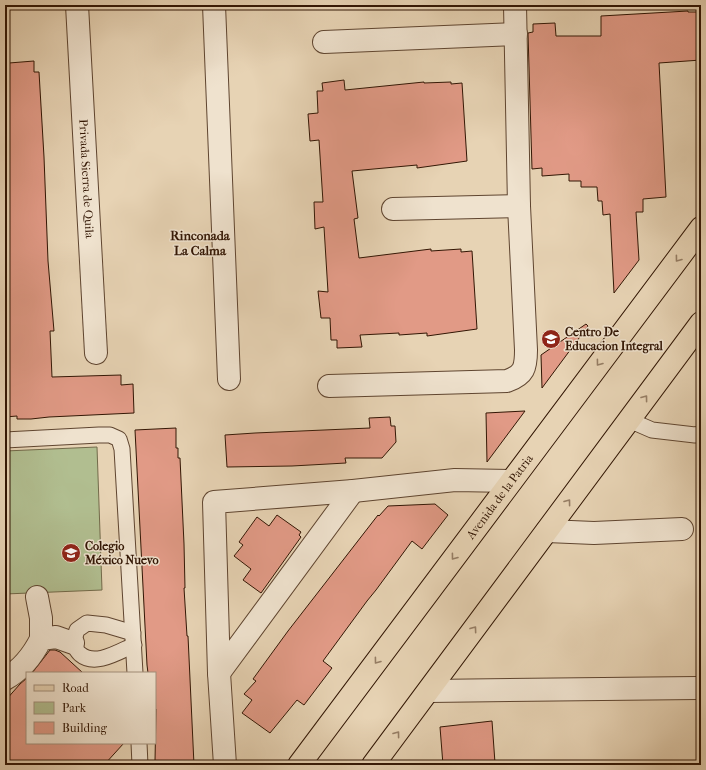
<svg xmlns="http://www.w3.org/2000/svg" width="706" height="770" font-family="'IM FELL French Canon',serif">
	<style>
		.green { fill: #b1be90; stroke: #726a4a }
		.building { fill: #e19a86; stroke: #321604 }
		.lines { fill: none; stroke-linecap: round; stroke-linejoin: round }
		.lane-casing { stroke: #5f4530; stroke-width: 17 }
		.street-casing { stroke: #5f4530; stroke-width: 24 }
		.primary-casing { stroke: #321604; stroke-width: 24 }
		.lane { stroke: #efe2ce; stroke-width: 15 }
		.street { stroke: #efe2ce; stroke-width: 22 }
		.primary { stroke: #e7d3b4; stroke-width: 22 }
		.oneway { stroke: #967e65 }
		.labels { text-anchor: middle; stroke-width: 3; stroke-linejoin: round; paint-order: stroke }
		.street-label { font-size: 12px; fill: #321604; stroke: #efe2ce }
		.poi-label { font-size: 12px; font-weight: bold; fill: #321604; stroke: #efe2ce; text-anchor: start }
		.neighbourhood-label { font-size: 13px; font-weight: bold; fill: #321604; stroke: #efe2ce }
	</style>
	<rect width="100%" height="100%" fill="#e7d3b4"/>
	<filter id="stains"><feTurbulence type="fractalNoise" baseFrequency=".005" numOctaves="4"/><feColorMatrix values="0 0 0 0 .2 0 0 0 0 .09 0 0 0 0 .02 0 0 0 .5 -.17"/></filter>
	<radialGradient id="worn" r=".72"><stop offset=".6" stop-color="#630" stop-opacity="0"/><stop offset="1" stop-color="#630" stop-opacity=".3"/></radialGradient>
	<polygon class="green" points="97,447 102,590 5,594 5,451"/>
	<g class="building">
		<polygon points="688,11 688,12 701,12 701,60 659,63 666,197 643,199 643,212 636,212 639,260 614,293 610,214 603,215 602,201 598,201 597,187 581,187 581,181 569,181 569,174 542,176 542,168 532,169 528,33 533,32 533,24 555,23 556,36 601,36 601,16"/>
		<polygon points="34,61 34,72 39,72 44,157 48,261 54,331 50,331 52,377 121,375 121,385 133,384 134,413 49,417 31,419 17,419 17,416 5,417 5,391 9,391 8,343 5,344 5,66 9,65 9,63"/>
		<polygon points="344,80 345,90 424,82 424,83 451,82 451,84 462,83 467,161 417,168 417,165 352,171 358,218 354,219 359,258 431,249 431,251 461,249 461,252 472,251 477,329 427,336 427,333 399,335 399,333 360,335 362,347 337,348 337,340 331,340 330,318 321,318 318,291 328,292 324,227 315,229 314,202 323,202 319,140 310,141 308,114 318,113 317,91 323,91 322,83"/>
		<polygon points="586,324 588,326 542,388 541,355"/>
		<polygon points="525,411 487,462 486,413"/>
		<polygon points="390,417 391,426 395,426 396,442 382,458 345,458 346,463 292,466 227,467 225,435 255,433 370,428 369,418"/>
		<polygon points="176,428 176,448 178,448 178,458 180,458 184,544 185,588 184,588 187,636 188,636 194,765 162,765 162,761 155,761 156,709 155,710 155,673 148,673 147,665 135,430"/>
		<polygon points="435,504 448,515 422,549 412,541 376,590 367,601 323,661 332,668 304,705 297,700 270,733 242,713 252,700 244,694 256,681 253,679 288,631 378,515 379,516 388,506"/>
		<polygon points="277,515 301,532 299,535 301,537 261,593 243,580 251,569 234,556 243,545 239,542 257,517 269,526"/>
		<polygon points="50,650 55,650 60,652 83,673 32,673"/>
		<polygon points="27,678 27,743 124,743 104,765 5,765 5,701 20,684"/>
		<polygon points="492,721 495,763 486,764 486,765 443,765 440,727"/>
	</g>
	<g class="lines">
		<defs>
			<g id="lane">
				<polyline points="629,420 652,430 695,435 701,434"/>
				<polyline points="5,440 99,435 110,435 119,439 122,449 135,673"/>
				<path d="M133,633L106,625L87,623L77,630L73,643C75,646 77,652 80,654C95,667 118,652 134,645"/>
				<polyline points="139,743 140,765"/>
			</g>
			<g id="street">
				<path id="s1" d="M77,5L96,353"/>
				<polyline points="214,5 229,379"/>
				<polyline points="324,42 516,34"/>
				<polyline points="393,209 519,206"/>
				<path d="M329,386L507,381C524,375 526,368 526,350L519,206L515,5"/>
				<polyline points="547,531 594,533 682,529"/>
				<polyline points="37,597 41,618 41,639"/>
				<polyline points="219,673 353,491"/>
				<path d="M5,679C21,670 33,655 41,639L56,637L73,643"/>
				<polyline points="429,691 698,688"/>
				<polyline points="225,765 219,673 214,502 353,491 455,480 511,481"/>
			</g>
			<g id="primary">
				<path id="s2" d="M299,765L701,228"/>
				<polyline points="373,765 701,323"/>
			</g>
		</defs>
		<use href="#lane" class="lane-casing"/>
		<use href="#street" class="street-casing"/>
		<use href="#primary" class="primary-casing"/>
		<use href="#lane" class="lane"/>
		<use href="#street" class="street"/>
		<use href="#primary" class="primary"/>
	</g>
	<defs><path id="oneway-chevron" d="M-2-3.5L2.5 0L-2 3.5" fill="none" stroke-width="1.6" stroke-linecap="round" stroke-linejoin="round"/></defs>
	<g class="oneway">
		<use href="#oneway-chevron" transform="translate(678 259) rotate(127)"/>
		<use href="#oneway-chevron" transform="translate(599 363) rotate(127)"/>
		<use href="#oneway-chevron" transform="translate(645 398) rotate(-53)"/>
		<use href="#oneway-chevron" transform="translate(568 502) rotate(-53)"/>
		<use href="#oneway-chevron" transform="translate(454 557) rotate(127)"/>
		<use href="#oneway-chevron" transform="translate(474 629) rotate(-54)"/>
		<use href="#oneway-chevron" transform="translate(377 661) rotate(127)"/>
		<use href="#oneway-chevron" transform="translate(397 734) rotate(-53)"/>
	</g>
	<defs>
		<symbol id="school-disc" viewBox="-11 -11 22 22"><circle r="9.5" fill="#8f2418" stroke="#efe2ce"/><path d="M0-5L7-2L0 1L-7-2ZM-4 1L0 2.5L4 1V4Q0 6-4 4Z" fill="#fff"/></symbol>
	</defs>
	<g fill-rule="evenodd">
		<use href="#school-disc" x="540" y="328" width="22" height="22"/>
		<use href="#school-disc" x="60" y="542" width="22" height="22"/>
	</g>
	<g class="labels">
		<g class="street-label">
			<text dy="4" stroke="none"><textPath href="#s1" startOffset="174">Privada Sierra de Quila</textPath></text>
			<text dy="4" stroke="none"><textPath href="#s2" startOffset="335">Avenida de la Patria</textPath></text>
		</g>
		<g class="poi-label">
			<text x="565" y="336">Centro De<tspan x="565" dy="14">Educacion Integral</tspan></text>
			<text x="85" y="550">Colegio<tspan x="85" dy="14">México Nuevo</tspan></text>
		</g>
		<g class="neighbourhood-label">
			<text x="200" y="240">Rinconada<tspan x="200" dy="15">La Calma</tspan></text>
		</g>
	</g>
	<rect width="706" height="770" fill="none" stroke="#e7d3b4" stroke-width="20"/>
	<rect x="6" y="6" width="694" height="758" fill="none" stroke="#321604" stroke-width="2"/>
	<rect x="10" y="10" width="686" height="750" fill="none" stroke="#321604"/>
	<rect x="26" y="672" width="130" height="72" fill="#efe2ce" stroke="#a3907d"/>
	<rect x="34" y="685" width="20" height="6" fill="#e7d3b4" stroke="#a3907d"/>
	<text x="62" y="692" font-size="12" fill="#321604">Road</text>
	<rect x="34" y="702" width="20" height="12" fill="#b1be90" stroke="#a3907d"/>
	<text x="62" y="712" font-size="12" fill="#321604">Park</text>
	<rect x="34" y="722" width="20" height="12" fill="#e19a86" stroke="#a3907d"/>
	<text x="62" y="732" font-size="12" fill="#321604">Building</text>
	<rect width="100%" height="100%" filter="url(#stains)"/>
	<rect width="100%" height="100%" fill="url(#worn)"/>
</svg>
